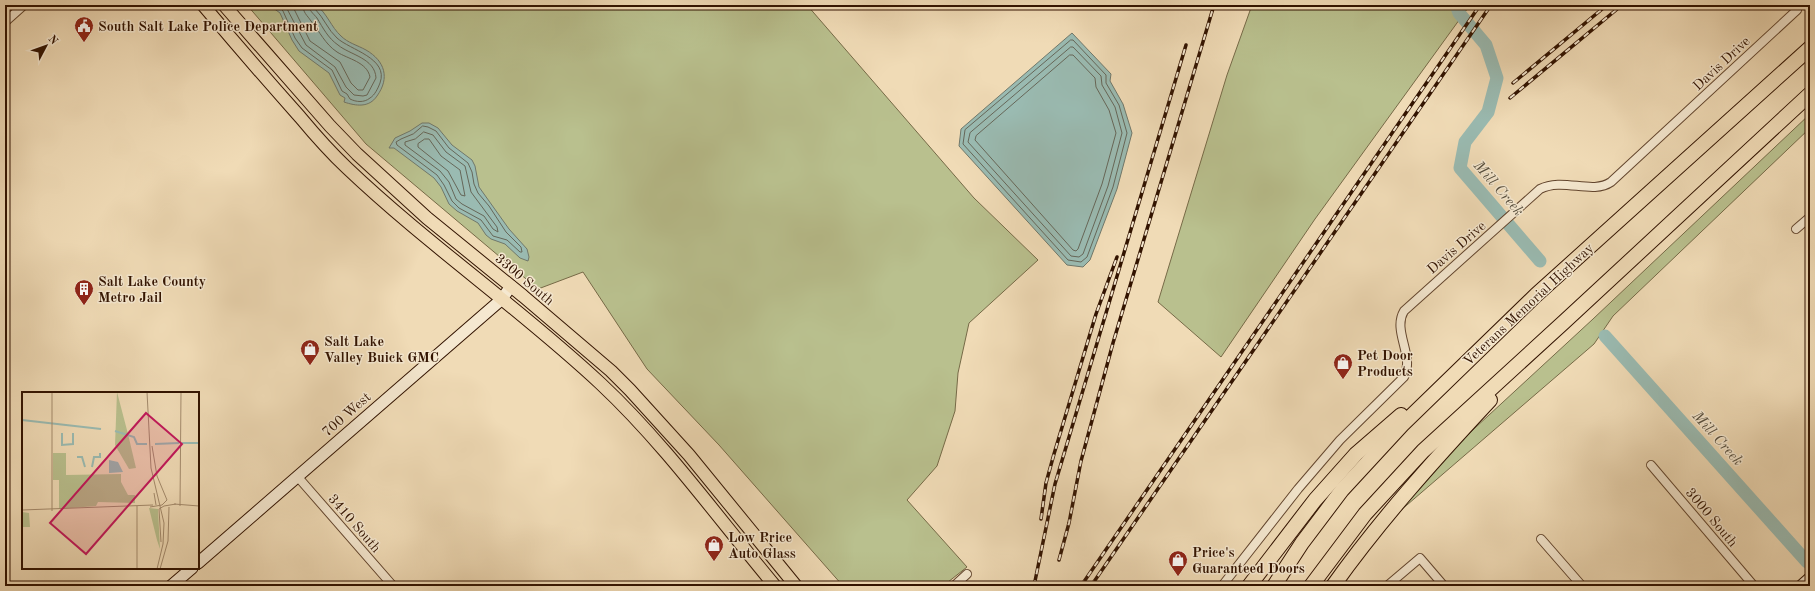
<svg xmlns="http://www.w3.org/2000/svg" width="1815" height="591" font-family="'Old Standard TT',serif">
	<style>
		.green { fill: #b9c08e; stroke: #766a47 }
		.water { fill: #9abbb2; stroke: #70786b }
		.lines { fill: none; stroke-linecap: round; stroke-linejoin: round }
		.shore { stroke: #666759; stroke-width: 1 }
		.river { stroke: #9abbb2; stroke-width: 13 }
		.street-casing { stroke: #62452e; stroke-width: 10 }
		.secondary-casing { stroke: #321300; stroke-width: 13 }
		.primary-casing { stroke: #321300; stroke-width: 14 }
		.highway-casing { stroke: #321300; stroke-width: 16 }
		.street { stroke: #f5e8d0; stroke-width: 8 }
		.secondary { stroke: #f5e8d0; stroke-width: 11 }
		.primary { stroke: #f0dbb6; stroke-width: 12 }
		.highway { stroke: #f0dbb6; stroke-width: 14 }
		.rail-casing { stroke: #321300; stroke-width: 3.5 }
		.rail { stroke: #f5e8d0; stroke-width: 2; stroke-dasharray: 6; stroke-linecap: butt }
		.labels { text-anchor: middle; stroke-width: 3; stroke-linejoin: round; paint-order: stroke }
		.poi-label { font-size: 14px; font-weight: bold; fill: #321300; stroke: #f5e8d0; text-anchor: start }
		.street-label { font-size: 14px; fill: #321300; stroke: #f5e8d0 }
		.water-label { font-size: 15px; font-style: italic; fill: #564e3e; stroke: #f5e8d0 }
		.inset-river { fill: none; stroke: #9abbb2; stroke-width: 2 }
		.inset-road { fill: none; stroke: #a48b6d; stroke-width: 1 }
		.view { fill: #c2185b; fill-opacity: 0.15; stroke: #c2185b; stroke-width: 2 }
		.inset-edge { fill: none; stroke: #321300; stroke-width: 2 }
	</style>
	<rect width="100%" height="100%" fill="#f0dbb6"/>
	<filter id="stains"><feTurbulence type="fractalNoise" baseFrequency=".005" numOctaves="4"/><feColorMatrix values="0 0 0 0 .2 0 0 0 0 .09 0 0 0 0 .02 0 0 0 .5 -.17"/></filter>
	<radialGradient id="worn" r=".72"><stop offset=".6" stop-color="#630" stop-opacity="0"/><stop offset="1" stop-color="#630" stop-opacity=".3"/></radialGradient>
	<g class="green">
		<polygon points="247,5 807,5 974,198 1038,260 969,323 958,373 955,411 937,466 907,500 967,567 943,586 843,586 719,445 647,369 583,272 538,289 366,144"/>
		<polygon points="1252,5 1470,5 1315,219 1221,357 1158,302 1227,75"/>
		<polygon points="1810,114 1810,128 1613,316 1594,344 1393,517 1457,445 1476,427 1593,319"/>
	</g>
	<g class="water">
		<path d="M269,5H316C327,13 331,27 341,36C348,43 357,45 366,50C385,61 390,78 377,96C369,108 356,106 344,102L345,98L340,95L329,73L299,51L292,40L280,13Z"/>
		<polygon points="1072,33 1111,74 1110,81 1123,104 1132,133 1117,189 1090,260 1083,267 1067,265 959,146 961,129"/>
		<polygon points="422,123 429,123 438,128 452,145 472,160 475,166 479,187 509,229 527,249 529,257 528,261 520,258 505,244 491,239 486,235 478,223 457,211 449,204 441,187 434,178 394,148 389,148 395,138 410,131"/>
	</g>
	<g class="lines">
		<g class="shore">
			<path d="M277,5L283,11L295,38L302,48L332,70L342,91L347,94L350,99C356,102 364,103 370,98C375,95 378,88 380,83C389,58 350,50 337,38C328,30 324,18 315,9L314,5"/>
			<path d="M285,5L306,45L335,67L346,87L354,95L363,96L367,95L376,78C375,58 350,55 338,45C328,38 323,28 317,18C313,13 309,11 309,5"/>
			<path d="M292,5L310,41L340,62L351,83L358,90H363L370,77C367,62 348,59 337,52C325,44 320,32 311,21C307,15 303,13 303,5"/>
			<polygon points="1071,40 1073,40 1106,75 1106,83 1119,105 1127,133 1113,187 1087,257 1081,262 1068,260 963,144 965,130"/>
			<polygon points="1071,47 1073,47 1101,76 1102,85 1115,107 1122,133 1108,186 1083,254 1079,257 1071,256 968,142 970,133"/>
			<polygon points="1070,55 1073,55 1095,78 1096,87 1109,110 1116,133 1102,184 1078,249 1076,251 1073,250 975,140 976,136"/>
			<polygon points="423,126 428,127 436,131 449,148 468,163 472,172 474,184 478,193 489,206 506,232 521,247 522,252 520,252 507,240 493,236 481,220 459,208 452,201 444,185 437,175 397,145 396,142 401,139 413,134"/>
			<polygon points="424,132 433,135 446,152 465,166 471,192 497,227 498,232 493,229 484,216 462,204 456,199 449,182 440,171 405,145 405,142 415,139"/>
			<polygon points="425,139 429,139 441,156 460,170 465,196 461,195 448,171 418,147 418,144"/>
		</g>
		<g class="river">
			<polyline points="1456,5 1459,13 1486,45 1497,78 1488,112 1465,142 1460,168 1540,261"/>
			<polyline points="1605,336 1807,562"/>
		</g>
		<defs>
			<g id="street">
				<polyline points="5,22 24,5"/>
				<polyline points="1796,229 1810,217"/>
				<polyline points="1651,465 1754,586"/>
				<polyline points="297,476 393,586"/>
				<polyline points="1541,539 1582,586"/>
				<polyline points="954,586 967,574"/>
				<path d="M1222,586L1298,489L1340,440L1404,377C1415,356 1392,331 1404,311L1540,189C1563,177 1592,195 1611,182L1797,10L1792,5"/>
				<polyline points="1387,586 1420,558 1444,586"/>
			</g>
			<g id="secondary">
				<polyline points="198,563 502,299 511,286"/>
				<polyline points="171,586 192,568"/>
				<polyline points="1801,586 1810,578"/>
			</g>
			<g id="primary">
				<path d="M203,5C235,43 267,80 300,117C315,135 330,152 347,168C428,245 520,308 601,384C665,444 718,518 775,586"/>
				<polyline points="224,5 330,126 357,154 427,218 523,296 611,371 630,390 689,455 796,586"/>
			</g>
			<g id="highway">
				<polyline points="1249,586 1315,500 1356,454 1401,415"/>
				<polyline points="1274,586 1302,543 1342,490 1402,425 1536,295 1810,48"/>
				<polyline points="1311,586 1365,514 1423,451 1564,322 1810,94"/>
				<path d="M1333,586C1380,520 1435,459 1490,400"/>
			</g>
		</defs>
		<use href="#street" class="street-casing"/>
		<use href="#secondary" class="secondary-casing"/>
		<use href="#primary" class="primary-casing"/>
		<use href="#highway" class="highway-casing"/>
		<use href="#street" class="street"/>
		<use href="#secondary" class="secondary"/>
		<use href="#primary" class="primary"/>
		<use href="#highway" class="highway"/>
		<defs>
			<g id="rail">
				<polyline points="1513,83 1607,5"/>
				<polyline points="1510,98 1622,5"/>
				<polyline points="1041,519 1046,483 1054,454 1096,314 1117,257"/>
				<polyline points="1059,560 1069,523 1081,461 1113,343 1214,5"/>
				<polyline points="1034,586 1055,484 1186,45"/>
				<polyline points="1081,586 1480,5"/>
				<polyline points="1091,586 1491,5"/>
			</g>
		</defs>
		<use href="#rail" class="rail-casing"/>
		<use href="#rail" class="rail"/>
	</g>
	<defs>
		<symbol id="civic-pin" viewBox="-11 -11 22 30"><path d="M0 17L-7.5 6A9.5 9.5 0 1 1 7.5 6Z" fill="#8f2418" stroke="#f5e8d0"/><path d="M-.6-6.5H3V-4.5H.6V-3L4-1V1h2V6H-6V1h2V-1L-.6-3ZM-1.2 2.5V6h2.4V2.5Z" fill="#fff"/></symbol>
		<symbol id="building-pin" viewBox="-11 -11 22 30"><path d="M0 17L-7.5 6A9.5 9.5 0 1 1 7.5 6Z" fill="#8f2418" stroke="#f5e8d0"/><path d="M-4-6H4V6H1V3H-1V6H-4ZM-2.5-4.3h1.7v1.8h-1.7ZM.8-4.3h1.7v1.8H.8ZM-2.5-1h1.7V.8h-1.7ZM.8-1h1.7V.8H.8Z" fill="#fff"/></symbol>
		<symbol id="shop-pin" viewBox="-11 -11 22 30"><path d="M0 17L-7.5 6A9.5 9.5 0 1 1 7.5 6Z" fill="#8f2418" stroke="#f5e8d0"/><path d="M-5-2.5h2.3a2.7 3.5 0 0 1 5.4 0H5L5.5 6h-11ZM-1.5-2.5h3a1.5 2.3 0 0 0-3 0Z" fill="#fff"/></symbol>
	</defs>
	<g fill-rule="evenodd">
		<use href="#civic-pin" x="73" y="15" width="22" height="30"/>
		<use href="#building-pin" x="73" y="278" width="22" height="30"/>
		<use href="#shop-pin" x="299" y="338" width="22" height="30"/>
		<use href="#shop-pin" x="1332" y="352" width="22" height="30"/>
		<use href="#shop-pin" x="703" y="534" width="22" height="30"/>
		<use href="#shop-pin" x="1167" y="549" width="22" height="30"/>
	</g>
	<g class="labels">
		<g class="poi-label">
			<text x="98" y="31">South Salt Lake Police Department</text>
			<text x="98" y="286">Salt Lake County<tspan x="98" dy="16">Metro Jail</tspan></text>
			<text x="324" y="346">Salt Lake<tspan x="324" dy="16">Valley Buick GMC</tspan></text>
			<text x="1357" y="360">Pet Door<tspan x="1357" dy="16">Products</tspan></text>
			<text x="728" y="542">Low Price<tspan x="728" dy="16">Auto Glass</tspan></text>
			<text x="1192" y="557">Price's<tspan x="1192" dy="16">Guaranteed Doors</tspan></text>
		</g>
		<g class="street-label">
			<text transform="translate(1721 63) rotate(-43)" y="5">Davis Drive</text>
			<text transform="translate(1456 247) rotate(-41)" y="5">Davis Drive</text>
			<text transform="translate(525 279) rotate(40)" y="5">3300 South</text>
			<text transform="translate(1528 304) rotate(-43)" y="5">Veterans Memorial Highway</text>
			<text transform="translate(346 414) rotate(-41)" y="5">700 West</text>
			<text transform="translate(1712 517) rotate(50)" y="5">3000 South</text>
			<text transform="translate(355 523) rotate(49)" y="5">3410 South</text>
		</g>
		<g class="water-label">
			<text transform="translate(1499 188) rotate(49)" y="5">Mill Creek</text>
			<text transform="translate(1718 438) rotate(48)" y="5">Mill Creek</text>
		</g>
	</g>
	<g transform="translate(22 392)">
		<rect width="177" height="177" fill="#f0dbb6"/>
		<path d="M95,0L106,42L114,76L107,77L93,53ZM31,61H44V83L99,82V90L106,103H113V111L76,110L74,114L37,117V88H31ZM127,116L136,117L138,157L135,148ZM0,120L7,121L8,135H0Z" fill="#b9c08e"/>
		<path d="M87,68L96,70L101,80L87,81Z" fill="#9abbb2"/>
		<path class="inset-river" d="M0,28L79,37M93,39L112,45L115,52H125M40,41V53L51,52V41M160,51H177M133,52L157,51M55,65H60L63,75M70,75L72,65H78V61"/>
		<path class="inset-road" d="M125,0L129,76L142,131L141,152L135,177M132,101L134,113M152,112L177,114M115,114V177M158,114L159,0M128,115L140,113L145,108L135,84L130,54M0,118L131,113M30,119V0M139,150L137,117L142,114L154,112M138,177L146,149L147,115"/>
		<path class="view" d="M124,21L160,52L64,162L28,131Z"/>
		<rect width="177" height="177" class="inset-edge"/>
	</g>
	<rect width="1815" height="591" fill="none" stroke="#f0dbb6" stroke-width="20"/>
	<rect x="6" y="6" width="1803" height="579" fill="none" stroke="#321300" stroke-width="2"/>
	<rect x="10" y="10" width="1795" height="571" fill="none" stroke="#321300"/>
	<g transform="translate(46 46) rotate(49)" stroke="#f5e8d0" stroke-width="3" paint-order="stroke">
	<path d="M0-3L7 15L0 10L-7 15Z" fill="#321300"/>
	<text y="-6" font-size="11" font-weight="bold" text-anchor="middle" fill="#321300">N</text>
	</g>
	<rect width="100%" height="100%" filter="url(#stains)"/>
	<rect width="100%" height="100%" fill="url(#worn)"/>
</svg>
